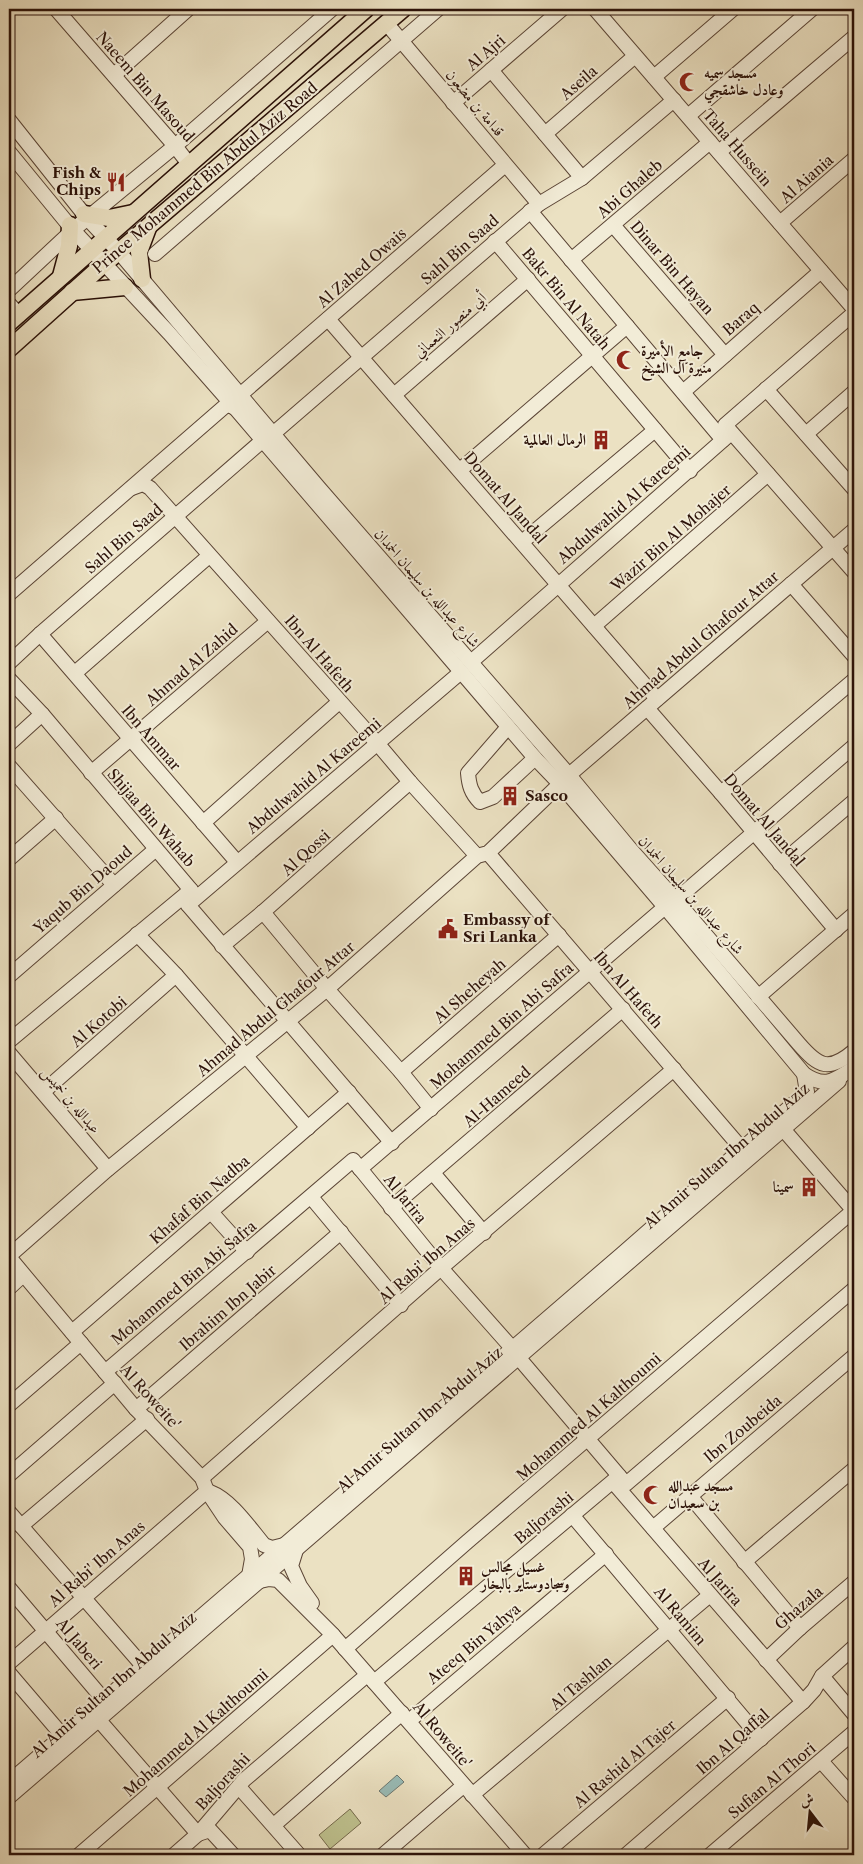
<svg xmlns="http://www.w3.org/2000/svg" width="863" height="1864" font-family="'Libre Caslon Text',Amiri,serif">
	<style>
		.green { fill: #bec18e; stroke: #74694b }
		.water { fill: #99bcb7; stroke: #6d7871 }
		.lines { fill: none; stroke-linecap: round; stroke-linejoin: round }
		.minor-casing { stroke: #5b4536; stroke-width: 16 }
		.major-casing { stroke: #2b1108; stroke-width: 19 }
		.minor { stroke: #f2ecd7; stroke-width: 14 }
		.major { stroke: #ebe1c2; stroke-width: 16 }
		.labels { text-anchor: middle; stroke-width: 4; stroke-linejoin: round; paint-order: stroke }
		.street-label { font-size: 15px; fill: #2b1108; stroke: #f2ecd7 }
		.poi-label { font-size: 15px; font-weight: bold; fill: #2b1108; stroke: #f2ecd7; text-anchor: start }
	</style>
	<rect width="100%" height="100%" fill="#ebe1c2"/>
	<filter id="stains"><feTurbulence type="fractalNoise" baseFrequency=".004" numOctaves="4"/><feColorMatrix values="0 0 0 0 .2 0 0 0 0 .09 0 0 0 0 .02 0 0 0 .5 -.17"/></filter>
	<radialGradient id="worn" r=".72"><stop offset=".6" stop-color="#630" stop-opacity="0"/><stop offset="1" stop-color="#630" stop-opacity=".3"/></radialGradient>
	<polygon class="green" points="350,1809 361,1823 330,1849 319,1835"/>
	<polygon class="water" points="397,1775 404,1782 386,1797 379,1791"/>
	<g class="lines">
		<defs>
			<g id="minor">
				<polyline points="56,9 175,146 189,164"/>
				<polyline points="595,9 854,309"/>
				<polyline points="387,24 539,204"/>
				<polyline points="491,70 582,178"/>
				<polyline points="114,75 188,9"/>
				<polyline points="654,77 733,9"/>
				<polyline points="453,103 562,9"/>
				<polyline points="688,116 812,9"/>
				<path d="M9,120L87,218L119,252L319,488L569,775L632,851L674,898L799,1044C819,1067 829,1072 854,1051"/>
				<polyline points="545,134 635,56"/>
				<path d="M9,152L73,230L169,333L235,408L535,758L560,784L665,907L804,1074C826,1089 834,1080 854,1068"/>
				<polyline points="719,152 854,37"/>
				<polyline points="530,211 723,440"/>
				<polyline points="780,223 854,159"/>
				<polyline points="613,225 725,355"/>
				<polyline points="495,241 690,471"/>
				<polyline points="155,254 438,9"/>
				<polyline points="571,260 710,142"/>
				<polyline points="9,290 73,230 175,146 332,9"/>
				<polyline points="9,304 19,315"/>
				<polyline points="854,313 725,425 854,572"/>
				<polyline points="328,319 657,699"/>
				<polyline points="766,389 854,489"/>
				<polyline points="683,392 821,271"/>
				<polyline points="240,395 505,165"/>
				<polyline points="394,395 528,279"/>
				<polyline points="274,433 539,204 582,178 674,100"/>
				<polyline points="806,434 854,392"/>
				<polyline points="460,470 627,326"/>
				<polyline points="132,488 143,484 150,488 377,743 410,782 477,856"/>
				<polyline points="522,542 655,430"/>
				<polyline points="791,584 854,656"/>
				<polyline points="9,594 224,407 229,405 235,408"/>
				<polyline points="594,626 768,474"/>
				<polyline points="40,634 237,862"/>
				<polyline points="471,662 731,433"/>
				<polyline points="9,663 40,634 262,441"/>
				<polyline points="75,673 209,556"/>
				<polyline points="9,679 42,714 191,890 188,905 392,1143"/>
				<polyline points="647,708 721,793 836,930"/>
				<path d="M508,727L468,773C469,785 471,793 480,802L493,797L535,758"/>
				<polyline points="9,744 42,714"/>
				<polyline points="9,766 114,885"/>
				<polyline points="91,773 268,621"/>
				<polyline points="569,775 854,530"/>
				<polyline points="721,793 854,680"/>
				<polyline points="203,823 339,702"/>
				<polyline points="488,853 742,1149"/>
				<polyline points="9,859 56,818"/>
				<polyline points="780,864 854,801"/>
				<polyline points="674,898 685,892 854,746"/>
				<polyline points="188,905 461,672"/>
				<polyline points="263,912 327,989 401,1072 431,1109"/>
				<polyline points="137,934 176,975 308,1128"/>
				<polyline points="222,946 263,912 410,782"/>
				<polyline points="9,976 156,849"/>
				<polyline points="758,997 854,914"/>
				<polyline points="9,1041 191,890"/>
				<polyline points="9,1053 108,1169"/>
				<polyline points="401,1072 559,935"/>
				<polyline points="43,1092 176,975"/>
				<polyline points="783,1129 854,1211"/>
				<polyline points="360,1169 665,907"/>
				<polyline points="433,1173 484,1233"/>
				<polyline points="311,1197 401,1305"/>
				<polyline points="391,1208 623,1009"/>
				<polyline points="211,1212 247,1252"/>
				<polyline points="9,1256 108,1169 327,989 477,856 488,853 560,784"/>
				<polyline points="9,1257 136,1409 202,1478 207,1491 225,1518 250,1547 252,1559 249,1576"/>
				<polyline points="9,1288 23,1275"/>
				<polyline points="72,1332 349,1092"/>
				<polyline points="518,1357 626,1484 854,1289"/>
				<polyline points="105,1372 353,1160 441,1268 512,1348"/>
				<polyline points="9,1405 81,1343"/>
				<polyline points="136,1409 341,1232"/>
				<polyline points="9,1475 115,1383"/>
				<polyline points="202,1478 441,1268 674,1069"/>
				<polyline points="613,1482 803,1702"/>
				<path d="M210,1492C231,1500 249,1527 264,1545L272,1548L284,1545"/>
				<polyline points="690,1496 800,1628"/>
				<polyline points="9,1512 143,1666"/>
				<polyline points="572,1515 761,1739"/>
				<polyline points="21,1526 147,1419"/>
				<polyline points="653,1528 854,1356"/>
				<polyline points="296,1550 291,1566 300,1586 312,1603"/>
				<polyline points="744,1562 854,1469"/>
				<polyline points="260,1581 269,1579 278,1580 333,1635 525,1855"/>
				<polyline points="9,1588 104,1700"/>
				<polyline points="345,1649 467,1542 854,1210"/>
				<polyline points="766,1660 800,1628 854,1582"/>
				<polyline points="9,1663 207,1491"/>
				<polyline points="9,1673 62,1735"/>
				<polyline points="822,1676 854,1714"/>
				<polyline points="374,1682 619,1476"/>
				<polyline points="98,1719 198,1834 210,1830 233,1855"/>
				<polyline points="409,1721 606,1554"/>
				<polyline points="821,1761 854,1798"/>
				<polyline points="9,1782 622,1254 807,1092 804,1074"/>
				<polyline points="239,1787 299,1855"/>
				<polyline points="472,1795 710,1595"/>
				<polyline points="9,1797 839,1081"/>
				<polyline points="274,1825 402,1713"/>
				<polyline points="79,1855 333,1635"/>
				<polyline points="174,1855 198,1834 244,1780 367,1675"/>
				<polyline points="383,1855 463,1786"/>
				<polyline points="543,1855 728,1698"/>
				<polyline points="626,1855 803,1702 814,1690 822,1676 854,1647"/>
				<polyline points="710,1855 854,1732"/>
			</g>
			<g id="major">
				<polyline points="84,214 109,218 133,213"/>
				<polyline points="61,276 69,246 70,225"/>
				<polyline points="142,279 139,252 148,228"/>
				<polyline points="72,292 125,287"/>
				<polyline points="9,323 366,9"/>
				<polyline points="9,349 96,271 403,9"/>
			</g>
		</defs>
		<use href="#minor" class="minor-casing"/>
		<use href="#major" class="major-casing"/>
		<use href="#minor" class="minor"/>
		<use href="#major" class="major"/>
	</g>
	<defs>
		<symbol id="mosque-bare" viewBox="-9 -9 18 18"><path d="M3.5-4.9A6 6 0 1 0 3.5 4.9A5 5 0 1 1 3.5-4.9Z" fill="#8f2418" stroke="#f2ecd7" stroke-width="2.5" paint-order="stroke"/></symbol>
		<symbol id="restaurant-bare" viewBox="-9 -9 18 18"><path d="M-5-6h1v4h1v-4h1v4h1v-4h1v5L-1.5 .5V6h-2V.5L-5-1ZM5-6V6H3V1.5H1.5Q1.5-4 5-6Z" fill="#8f2418" stroke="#f2ecd7" stroke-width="2.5" paint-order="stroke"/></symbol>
		<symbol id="building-bare" viewBox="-9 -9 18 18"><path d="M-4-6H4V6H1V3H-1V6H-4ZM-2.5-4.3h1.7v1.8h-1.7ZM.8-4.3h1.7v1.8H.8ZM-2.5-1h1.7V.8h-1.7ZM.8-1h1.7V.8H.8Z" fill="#8f2418" stroke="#f2ecd7" stroke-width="2.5" paint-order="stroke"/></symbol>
		<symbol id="civic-bare" viewBox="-9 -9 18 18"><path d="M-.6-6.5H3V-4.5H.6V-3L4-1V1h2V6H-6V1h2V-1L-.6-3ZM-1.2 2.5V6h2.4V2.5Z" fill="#8f2418" stroke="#f2ecd7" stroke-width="2.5" paint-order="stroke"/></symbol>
	</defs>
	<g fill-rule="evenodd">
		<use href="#mosque-bare" x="675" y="68" width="28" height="28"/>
		<use href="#restaurant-bare" x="102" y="168" width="28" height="28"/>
		<use href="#mosque-bare" x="612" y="346" width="28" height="28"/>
		<use href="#building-bare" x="587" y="426" width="28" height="28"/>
		<use href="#building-bare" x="496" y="782" width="28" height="28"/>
		<use href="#civic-bare" x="434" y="915" width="28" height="28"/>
		<use href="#building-bare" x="795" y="1173" width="28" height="28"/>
		<use href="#mosque-bare" x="639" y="1481" width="28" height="28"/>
		<use href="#building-bare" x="452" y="1562" width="28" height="28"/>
	</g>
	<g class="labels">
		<g class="street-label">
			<text transform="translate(486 53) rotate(-41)" y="5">Al Ajri</text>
			<text transform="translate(579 83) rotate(-41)" y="5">Aseila</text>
			<text transform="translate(145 87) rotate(49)" y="5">Naeem Bin Masoud</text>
			<text transform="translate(475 103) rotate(50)" y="5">قدامة بن مضعون</text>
			<text transform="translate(737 148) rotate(49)" y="5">Taha Hussein</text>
			<text transform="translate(205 178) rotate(-40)" y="5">Prince Mohammed Bin Abdul Aziz Road</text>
			<text transform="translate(807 179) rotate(-41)" y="5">Al Aiania</text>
			<text transform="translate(630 189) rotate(-41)" y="5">Abi Ghaleb</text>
			<text transform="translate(460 250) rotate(-41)" y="5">Sahl Bin Saad</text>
			<text transform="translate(362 268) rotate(-41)" y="5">Al Zahed Owais</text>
			<text transform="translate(672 268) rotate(49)" y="5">Dinar Bin Hayan</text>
			<text transform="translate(566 299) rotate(50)" y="5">Bakr Bin Al Natah</text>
			<text transform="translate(741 319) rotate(-41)" y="5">Baraq</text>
			<text transform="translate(450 325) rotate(-41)" y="5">أبي منصور النعماني</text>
			<text transform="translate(505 498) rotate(49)" y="5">Domat Al Jandal</text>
			<text transform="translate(624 505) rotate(-41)" y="5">Abdulwahid Al Kareemi</text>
			<text transform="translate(671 538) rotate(-41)" y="5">Wazir Bin Al Mohajer</text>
			<text transform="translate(124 539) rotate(-41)" y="5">Sahl Bin Saad</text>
			<text transform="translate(427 588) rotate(49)" y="5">شارع عبدالله بن سليمان الحمدان</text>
			<text transform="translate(701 640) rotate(-41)" y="5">Ahmad Abdul Ghafour Attar</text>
			<text transform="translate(319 654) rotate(49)" y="5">Ibn Al Hafeth</text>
			<text transform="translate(192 665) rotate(-41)" y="5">Ahmad Al Zahid</text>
			<text transform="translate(151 738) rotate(49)" y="5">Ibn Ammar</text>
			<text transform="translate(314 776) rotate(-40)" y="5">Abdulwahid Al Kareemi</text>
			<text transform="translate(151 818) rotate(49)" y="5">Shijaa Bin Wahab</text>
			<text transform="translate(764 820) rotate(50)" y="5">Domat Al Jandal</text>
			<text transform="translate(306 853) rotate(-42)" y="5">Al Qossi</text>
			<text transform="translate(83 890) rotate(-41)" y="5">Yaqub Bin Daoud</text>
			<text transform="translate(691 895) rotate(49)" y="5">شارع عبدالله بن سليمان الحمدان</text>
			<text transform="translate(628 990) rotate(49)" y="5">Ibn Al Hafeth</text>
			<text transform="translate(470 991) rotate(-41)" y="5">Al Sheheyah</text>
			<text transform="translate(276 1009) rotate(-40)" y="5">Ahmad Abdul Ghafour Attar</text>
			<text transform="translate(99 1022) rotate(-41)" y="5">Al Kotobi</text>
			<text transform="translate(502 1026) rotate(-41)" y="5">Mohammed Bin Abi Safra</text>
			<text transform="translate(497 1097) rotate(-41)" y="5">Al-Hameed</text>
			<text transform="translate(71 1100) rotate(50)" y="5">عبدالله بن خميس</text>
			<text transform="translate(727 1156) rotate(-41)" y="5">Al Amir Sultan Ibn Abdul Aziz</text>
			<text transform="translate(405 1199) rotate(51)" y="5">Al Jarira</text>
			<text transform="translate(200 1200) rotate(-41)" y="5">Khafaf Bin Nadba</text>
			<text transform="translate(427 1261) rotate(-41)" y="5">Al Rabi' Ibn Anas</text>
			<text transform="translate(184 1283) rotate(-40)" y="5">Mohammed Bin Abi Safra</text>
			<text transform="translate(228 1308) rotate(-41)" y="5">Ibrahim Ibn Jabir</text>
			<text transform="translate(150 1397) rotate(48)" y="5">Al Roweite'</text>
			<text transform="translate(589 1417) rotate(-41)" y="5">Mohammed Al Kalthoumi</text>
			<text transform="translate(420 1420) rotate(-41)" y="5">Al Amir Sultan Ibn Abdul Aziz</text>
			<text transform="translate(743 1429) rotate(-40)" y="5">Ibn Zoubeida</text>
			<text transform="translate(544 1518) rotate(-40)" y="5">Baljorashi</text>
			<text transform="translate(97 1564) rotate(-41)" y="5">Al Rabi' Ibn Anas</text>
			<text transform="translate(720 1582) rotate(49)" y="5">Al Jarira</text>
			<text transform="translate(799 1608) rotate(-41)" y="5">Ghazala</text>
			<text transform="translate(680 1616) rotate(50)" y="5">Al Ramim</text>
			<text transform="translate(79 1644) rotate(50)" y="5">Al Jaberi</text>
			<text transform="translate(474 1644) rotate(-40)" y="5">Ateeq Bin Yahya</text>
			<text transform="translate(581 1683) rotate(-40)" y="5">Al Tashlan</text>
			<text transform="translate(114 1685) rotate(-41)" y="5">Al Amir Sultan Ibn Abdul Aziz</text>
			<text transform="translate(196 1733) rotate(-41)" y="5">Mohammed Al Kalthoumi</text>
			<text transform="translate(442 1735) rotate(50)" y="5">Al Roweite'</text>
			<text transform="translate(733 1742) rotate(-41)" y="5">Ibn Al Qaffal</text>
			<text transform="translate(625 1764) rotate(-40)" y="5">Al Rashid Al Tajer</text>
			<text transform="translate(772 1781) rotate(-40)" y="5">Sufian Al Thori</text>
			<text transform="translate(223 1782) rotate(-47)" y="5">Baljorashi</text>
		</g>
		<g class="poi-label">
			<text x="704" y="78">مسجد سميه<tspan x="704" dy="17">وعادل خاشقجي</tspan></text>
			<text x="101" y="178" text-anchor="end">Fish &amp;<tspan x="101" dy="17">Chips</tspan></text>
			<text x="641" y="356">جامع الأميرة<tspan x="641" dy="17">منيرة آل الشيخ</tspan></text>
			<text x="586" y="445" text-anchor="end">الرمال العالمية</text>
			<text x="525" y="801">Sasco</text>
			<text x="463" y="925">Embassy of<tspan x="463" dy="17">Sri Lanka</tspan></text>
			<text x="794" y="1192" text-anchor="end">سمينا</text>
			<text x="668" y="1491">مسجد عبدالله<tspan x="668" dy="17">بن سعيدان</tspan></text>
			<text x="481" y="1572">غسيل مجالس<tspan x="481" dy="17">وسجادوستاير بالبخار</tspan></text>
		</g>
	</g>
	<rect width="863" height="1864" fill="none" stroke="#ebe1c2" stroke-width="30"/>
	<rect x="10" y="10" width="843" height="1844" fill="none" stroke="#2b1108" stroke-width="2.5"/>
	<rect x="15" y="15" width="833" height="1834" fill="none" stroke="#2b1108"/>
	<g transform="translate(810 1812) rotate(344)" stroke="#f2ecd7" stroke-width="4" paint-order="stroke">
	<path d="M0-4L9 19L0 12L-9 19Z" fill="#2b1108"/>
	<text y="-8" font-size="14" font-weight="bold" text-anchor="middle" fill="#2b1108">ش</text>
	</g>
	<rect width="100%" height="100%" filter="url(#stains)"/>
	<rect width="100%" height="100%" fill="url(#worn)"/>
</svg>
